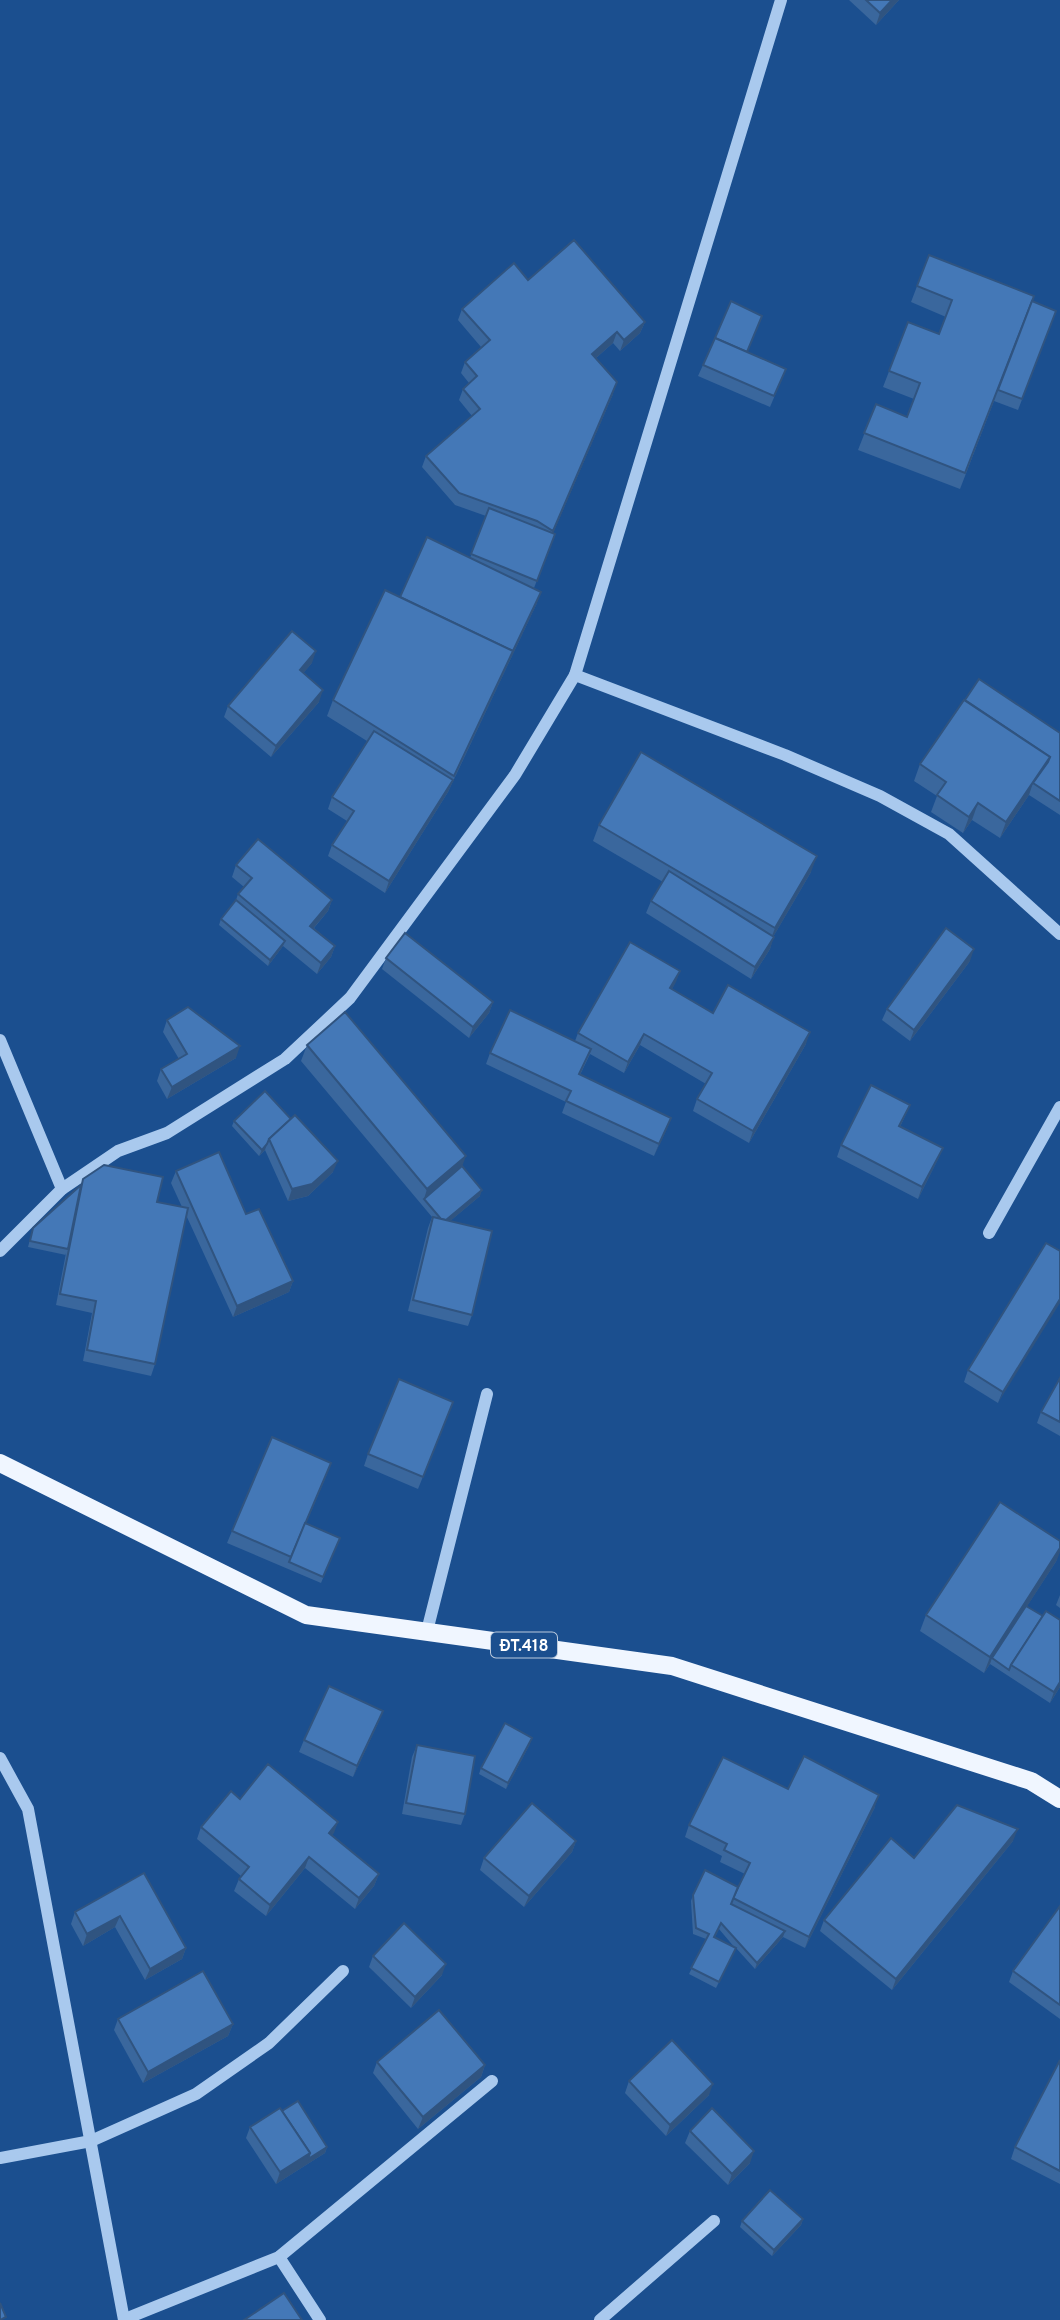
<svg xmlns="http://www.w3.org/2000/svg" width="1060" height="2320" font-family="Overpass,sans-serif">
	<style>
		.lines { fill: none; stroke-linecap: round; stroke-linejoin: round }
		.minor { stroke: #a9c9ee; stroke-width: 12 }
		.major { stroke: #f0f6ff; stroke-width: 18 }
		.wall { fill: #3a679d; fill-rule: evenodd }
		.shaded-wall { fill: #305480 }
		.building { fill: #4478b7; stroke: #305480; stroke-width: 2 }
		.labels { text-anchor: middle; stroke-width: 5; stroke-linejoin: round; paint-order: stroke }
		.shield { fill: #1b4f8f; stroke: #bbcadd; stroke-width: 2 }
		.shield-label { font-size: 16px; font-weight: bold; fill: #fff }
	</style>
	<rect width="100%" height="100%" fill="#1b4f8f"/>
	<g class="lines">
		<g class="minor">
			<polyline points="575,675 785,755 880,796 949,834 1060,934"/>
			<polyline points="0,1040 62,1189"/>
			<polyline points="989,1233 1060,1107"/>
			<polyline points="0,1251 62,1189 118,1151 167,1133 285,1059 350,998 515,775 575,675 781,0"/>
			<polyline points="427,1631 487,1394"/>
			<polyline points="0,1758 28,1809 124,2320"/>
			<polyline points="0,2158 91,2141 196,2094 269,2043 343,1971"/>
			<polyline points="279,2257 320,2320"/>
			<polyline points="125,2319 279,2257 492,2081"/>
			<polyline points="600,2320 714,2221"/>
		</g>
		<polyline class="major" points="0,1463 306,1615 672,1666 1031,1781 1060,1799"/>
	</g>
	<g class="wall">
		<polygon points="849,0 899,0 876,25"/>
		<polygon points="929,255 1032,301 1056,311 1018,410 994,401 1004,375 960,489 858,450 876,404 907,417 914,399 883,387 908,322 939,334 946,317 911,302"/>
		<polygon points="528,280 645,322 640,333 620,351 613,343 596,358 613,394 553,533 555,534 534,588 537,603 448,792 385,893 328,856 332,845 347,821 328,809 332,797 367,741 327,716 333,700 400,597 470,558 486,516 455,505 422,467 426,456 472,416 459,400 463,389 469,383 461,373 465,362 481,347 458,320 462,309"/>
		<polygon points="747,352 786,369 770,407 698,376 703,365"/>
		<polygon points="312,663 303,673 319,702 271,757 224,717 228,706"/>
		<polygon points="1060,733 1060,815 1029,795 1000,838 972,820 963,833 931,812 937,796 914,781 920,764"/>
		<polygon points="599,825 811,872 773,937 770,949 751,979 646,913 651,901 663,882 593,841"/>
		<polygon points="236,865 332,900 328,911 314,928 335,946 331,957 317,974 283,946 268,966 219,925 221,919 236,900 238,894 244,887 232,877"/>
		<polygon points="386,958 493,1002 489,1013 469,1038 382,969"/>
		<polygon points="970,961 910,1041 882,1020 887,1009"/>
		<polygon points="680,971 672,989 713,1013 806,1044 749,1143 693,1111 697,1099 706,1084 640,1045 624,1073 590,1054 580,1075 671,1118 654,1156 562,1113 566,1102 486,1064 490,1053 575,1041 578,1033"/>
		<polygon points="167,1020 236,1058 167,1099 157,1081 161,1069 179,1059 163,1032"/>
		<polygon points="307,1045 462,1166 480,1196 450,1221 472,1315 468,1326 408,1311 428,1228 432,1217 301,1061"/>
		<polygon points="910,1105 900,1127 943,1148 938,1159 918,1199 837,1157 841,1145"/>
		<polygon points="234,1121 333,1172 308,1196 288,1201 265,1150 259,1156 232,1126"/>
		<polygon points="176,1171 246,1214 293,1281 289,1292 233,1317 186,1215 155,1364 151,1376 83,1361 92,1313 56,1305 66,1253 66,1255 28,1247 33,1228 81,1185 83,1179 157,1202 182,1207 171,1183"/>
		<polygon points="1060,1251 998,1403 964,1382 968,1370"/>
		<polygon points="1060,1378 1060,1436 1037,1423 1041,1412"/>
		<polygon points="453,1402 418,1489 364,1466 368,1454"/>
		<polygon points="327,1474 306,1523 340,1538 321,1583 227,1543 232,1531"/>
		<polygon points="1057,1560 1027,1606 1060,1687 1050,1703 990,1664 984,1673 920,1631 926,1615"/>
		<polygon points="1060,1595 1060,1608 1056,1605"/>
		<polygon points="383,1711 378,1723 353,1777 299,1752 304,1740"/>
		<polygon points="530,1744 506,1789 479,1774 481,1768"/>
		<polygon points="417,1745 465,1814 461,1825 402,1814 412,1757"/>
		<path d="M788,1789L875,1807L805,1948L783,1937L755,1969L736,1948L716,1988L689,1974L706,1939L693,1934L691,1901L693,1895L738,1887L745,1874L720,1862L722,1856L685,1837L689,1825ZM719,1929L735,1948L715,1937Z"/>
		<polygon points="240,1799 338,1822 332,1835 379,1874 374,1886 355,1909 305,1868 266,1916 234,1891 239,1879 241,1876 197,1839 201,1827"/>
		<polygon points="576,1841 572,1852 524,1907 480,1870 484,1858"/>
		<polygon points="1013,1841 892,1990 820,1931 824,1920 914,1858"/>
		<polygon points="144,1873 186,1948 182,1959 145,1980 115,1927 83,1946 71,1924 75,1912"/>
		<polygon points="1060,1906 1060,2019 1009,1982 1013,1971"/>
		<polygon points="373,1956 442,1975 411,2008 369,1967"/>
		<polygon points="118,2019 233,2024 228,2036 143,2083 114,2030"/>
		<polygon points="1060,2060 1060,2184 1011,2159 1015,2147"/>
		<polygon points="377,2062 485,2065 481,2077 418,2129 373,2073"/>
		<polygon points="629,2081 709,2095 666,2136 625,2093"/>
		<polygon points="282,2111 327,2147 325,2153 276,2184 246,2138 250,2127"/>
		<polygon points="690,2131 750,2163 728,2185 685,2143"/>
		<polygon points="803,2219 801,2225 772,2256 740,2227 742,2221"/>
	</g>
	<g class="shaded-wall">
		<polygon points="892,0 899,0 876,25 880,13"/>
		<polygon points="645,322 640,333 620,351 624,340"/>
		<polygon points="617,332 613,343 588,365 592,354"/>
		<polygon points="617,382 613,394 549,543 553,531"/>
		<polygon points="541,592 537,603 448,792 385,893 389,881 453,781"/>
		<polygon points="316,651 312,663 296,682 300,670"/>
		<polygon points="323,690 319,702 271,757 276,746"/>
		<polygon points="1050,757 1044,773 1033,783 1029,795 1000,838 1006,822"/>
		<polygon points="978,803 972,820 963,833 969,817"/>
		<polygon points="817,856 811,872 769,944 775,928"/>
		<polygon points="332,900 328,911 306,937 310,926"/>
		<polygon points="774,937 770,949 751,979 755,967"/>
		<polygon points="285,941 283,946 268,966 270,960"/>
		<polygon points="335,946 331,957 317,974 321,963"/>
		<polygon points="974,949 970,961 910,1041 914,1030"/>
		<polygon points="680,971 676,982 666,1000 670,988"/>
		<polygon points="493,1002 489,1013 469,1038 473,1027"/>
		<polygon points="810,1032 806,1044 749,1143 753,1131"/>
		<polygon points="644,1034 640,1045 624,1073 628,1062"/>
		<polygon points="240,1046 236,1058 167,1099 172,1087"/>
		<polygon points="671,1118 667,1129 654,1156 659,1144"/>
		<polygon points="267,1144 265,1150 259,1156 262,1150"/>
		<polygon points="943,1148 938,1159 918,1199 922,1187"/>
		<polygon points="466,1156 460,1172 424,1199 427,1189"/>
		<polygon points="338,1161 333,1172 308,1196 288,1201 292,1189"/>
		<polygon points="482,1190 480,1196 442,1228 444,1222"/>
		<polygon points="293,1281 289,1292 233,1317 237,1306"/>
		<polygon points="1060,1299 1060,1303 998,1403 1003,1392"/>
		<polygon points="1060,1548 1060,1552 1057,1560 993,1659 992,1658 990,1664 984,1673 990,1657"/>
		<polygon points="1060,1682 1060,1687 1050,1703 1054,1692"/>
		<polygon points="383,1711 378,1723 353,1777 357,1766"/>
		<polygon points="532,1738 530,1744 506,1789 508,1783"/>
		<polygon points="879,1795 875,1807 805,1948 809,1937"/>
		<polygon points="338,1822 334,1833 325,1844 329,1833"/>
		<polygon points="1018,1829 1013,1841 892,1990 896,1979"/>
		<polygon points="576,1841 572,1852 524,1907 529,1896"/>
		<polygon points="309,1857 305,1868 266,1916 270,1905"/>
		<polygon points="379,1874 374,1886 355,1909 359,1898"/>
		<polygon points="120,1916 115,1927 83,1946 87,1934"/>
		<polygon points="785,1931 783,1937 755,1969 757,1963"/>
		<polygon points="186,1948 182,1959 145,1980 150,1969"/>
		<polygon points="446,1964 442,1975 411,2008 415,1997"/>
		<polygon points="233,2024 228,2036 143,2083 148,2072"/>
		<polygon points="485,2065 481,2077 418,2129 423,2117"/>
		<polygon points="713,2084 709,2095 666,2136 670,2125"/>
		<polygon points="327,2147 325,2153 276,2184 280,2172 310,2153"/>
		<polygon points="754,2151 750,2163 728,2185 732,2174"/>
		<polygon points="803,2219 801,2225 772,2256 774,2250"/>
	</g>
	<g class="building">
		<polygon points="866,0 892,0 880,13"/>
		<polygon points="574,240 645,322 624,340 617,332 592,354 617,382 553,531 537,521 459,493 426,456 480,409 463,389 477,376 465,362 490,340 462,309 514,263 528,280"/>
		<polygon points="929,255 1034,296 965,473 864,433 876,404 907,417 920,383 889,371 908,322 939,334 952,300 917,286"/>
		<polygon points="731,301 762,316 747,352 715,338"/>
		<polygon points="1032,301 1056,311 1022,399 998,390"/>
		<polygon points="715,338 786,369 774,396 703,365"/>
		<polygon points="489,508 555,534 537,581 471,554"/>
		<polygon points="427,537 541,592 511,655 513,651 400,597"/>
		<polygon points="385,590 513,651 454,776 333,700"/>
		<polygon points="292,631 316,651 300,670 323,690 276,746 228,706"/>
		<polygon points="979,679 1060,733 1060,801 1033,783 1048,762 1050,757 965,700"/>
		<polygon points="964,700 1050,757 1006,822 978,803 969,817 937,795 946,782 920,764"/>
		<polygon points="374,731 453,780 389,881 332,845 354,811 332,797"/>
		<polygon points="641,752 817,856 775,928 599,825"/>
		<polygon points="258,839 332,900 310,926 335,946 321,963 238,894 252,878 236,865"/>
		<polygon points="669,871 774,937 755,967 651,901"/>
		<polygon points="236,900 285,941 270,960 221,919"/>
		<polygon points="946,928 974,949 914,1030 887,1009"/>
		<polygon points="405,933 493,1002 473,1027 386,958"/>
		<polygon points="630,942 680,971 670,988 713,1013 728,985 810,1032 753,1131 697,1099 712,1073 644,1034 628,1062 578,1033"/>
		<polygon points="188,1007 240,1046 172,1087 161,1069 187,1054 167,1020"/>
		<polygon points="510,1010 591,1049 579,1074 671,1118 659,1144 566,1101 571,1091 490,1053"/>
		<polygon points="345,1012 466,1156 427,1189 307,1045"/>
		<polygon points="871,1085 910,1105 899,1126 943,1148 922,1187 841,1145"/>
		<polygon points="265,1091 291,1119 269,1139 267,1144 262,1150 234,1121"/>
		<polygon points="295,1115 338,1161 312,1184 292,1189 269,1139"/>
		<polygon points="219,1152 246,1214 259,1209 293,1281 237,1306 176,1171"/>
		<polygon points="104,1165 163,1177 157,1202 188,1208 155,1364 87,1350 96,1301 60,1294 83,1179"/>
		<polygon points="462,1166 482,1190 446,1220 441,1219 424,1199"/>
		<polygon points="81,1185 68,1249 30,1241 33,1228"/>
		<polygon points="433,1217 492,1231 472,1315 413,1300"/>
		<polygon points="1046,1243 1060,1251 1060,1299 1003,1392 968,1370"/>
		<polygon points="1060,1378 1060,1422 1041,1412"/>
		<polygon points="399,1379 453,1402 423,1477 368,1454"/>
		<polygon points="272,1437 331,1463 291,1557 232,1531"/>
		<polygon points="1000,1502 1060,1541 1060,1548 990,1657 926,1615"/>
		<polygon points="305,1523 340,1538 323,1577 289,1562"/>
		<polygon points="1026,1606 1043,1616 1011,1665 1009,1670 992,1658"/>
		<polygon points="1046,1611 1060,1620 1060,1682 1054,1692 1011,1665"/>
		<polygon points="329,1686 383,1711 357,1766 304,1740"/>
		<polygon points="505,1723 532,1738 508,1783 481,1768"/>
		<polygon points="417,1745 475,1756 465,1814 406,1803"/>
		<polygon points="804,1756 879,1795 809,1937 733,1898 750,1863 724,1850 727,1844 689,1825 723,1757 788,1789"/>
		<polygon points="268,1764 338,1822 329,1833 379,1874 359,1898 309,1857 270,1905 239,1879 249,1867 201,1827 231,1791 240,1799"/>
		<polygon points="532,1803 576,1841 529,1896 484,1858"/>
		<polygon points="957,1805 1018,1829 896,1979 824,1920 891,1838 914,1858"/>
		<polygon points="705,1870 738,1887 731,1904 785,1931 757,1963 721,1923 714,1937 736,1948 719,1982 691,1968 709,1934 696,1928 693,1895"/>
		<polygon points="144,1873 186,1948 150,1969 120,1916 87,1934 75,1912"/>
		<polygon points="1060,1906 1060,2005 1013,1971"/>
		<polygon points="404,1923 446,1964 415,1997 373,1956"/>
		<polygon points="203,1971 233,2024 148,2072 118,2019"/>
		<polygon points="439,2010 485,2065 423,2117 377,2062"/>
		<polygon points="672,2040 713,2084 670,2125 629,2081"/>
		<polygon points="1060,2060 1060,2171 1015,2147"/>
		<polygon points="298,2101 327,2147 308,2159 310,2153 282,2111"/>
		<polygon points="280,2108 310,2153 280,2172 250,2127"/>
		<polygon points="712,2108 754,2151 732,2174 690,2131"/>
		<polygon points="770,2190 803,2219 774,2250 742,2221"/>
		<polygon points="284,2293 302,2320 244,2320"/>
		<polygon points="0,2303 6,2317 0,2320"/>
	</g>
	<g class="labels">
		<rect class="shield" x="491" y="1632.5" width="66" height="25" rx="5"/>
		<g class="shield-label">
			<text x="524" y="1651">ĐT.418</text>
		</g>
	</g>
</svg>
